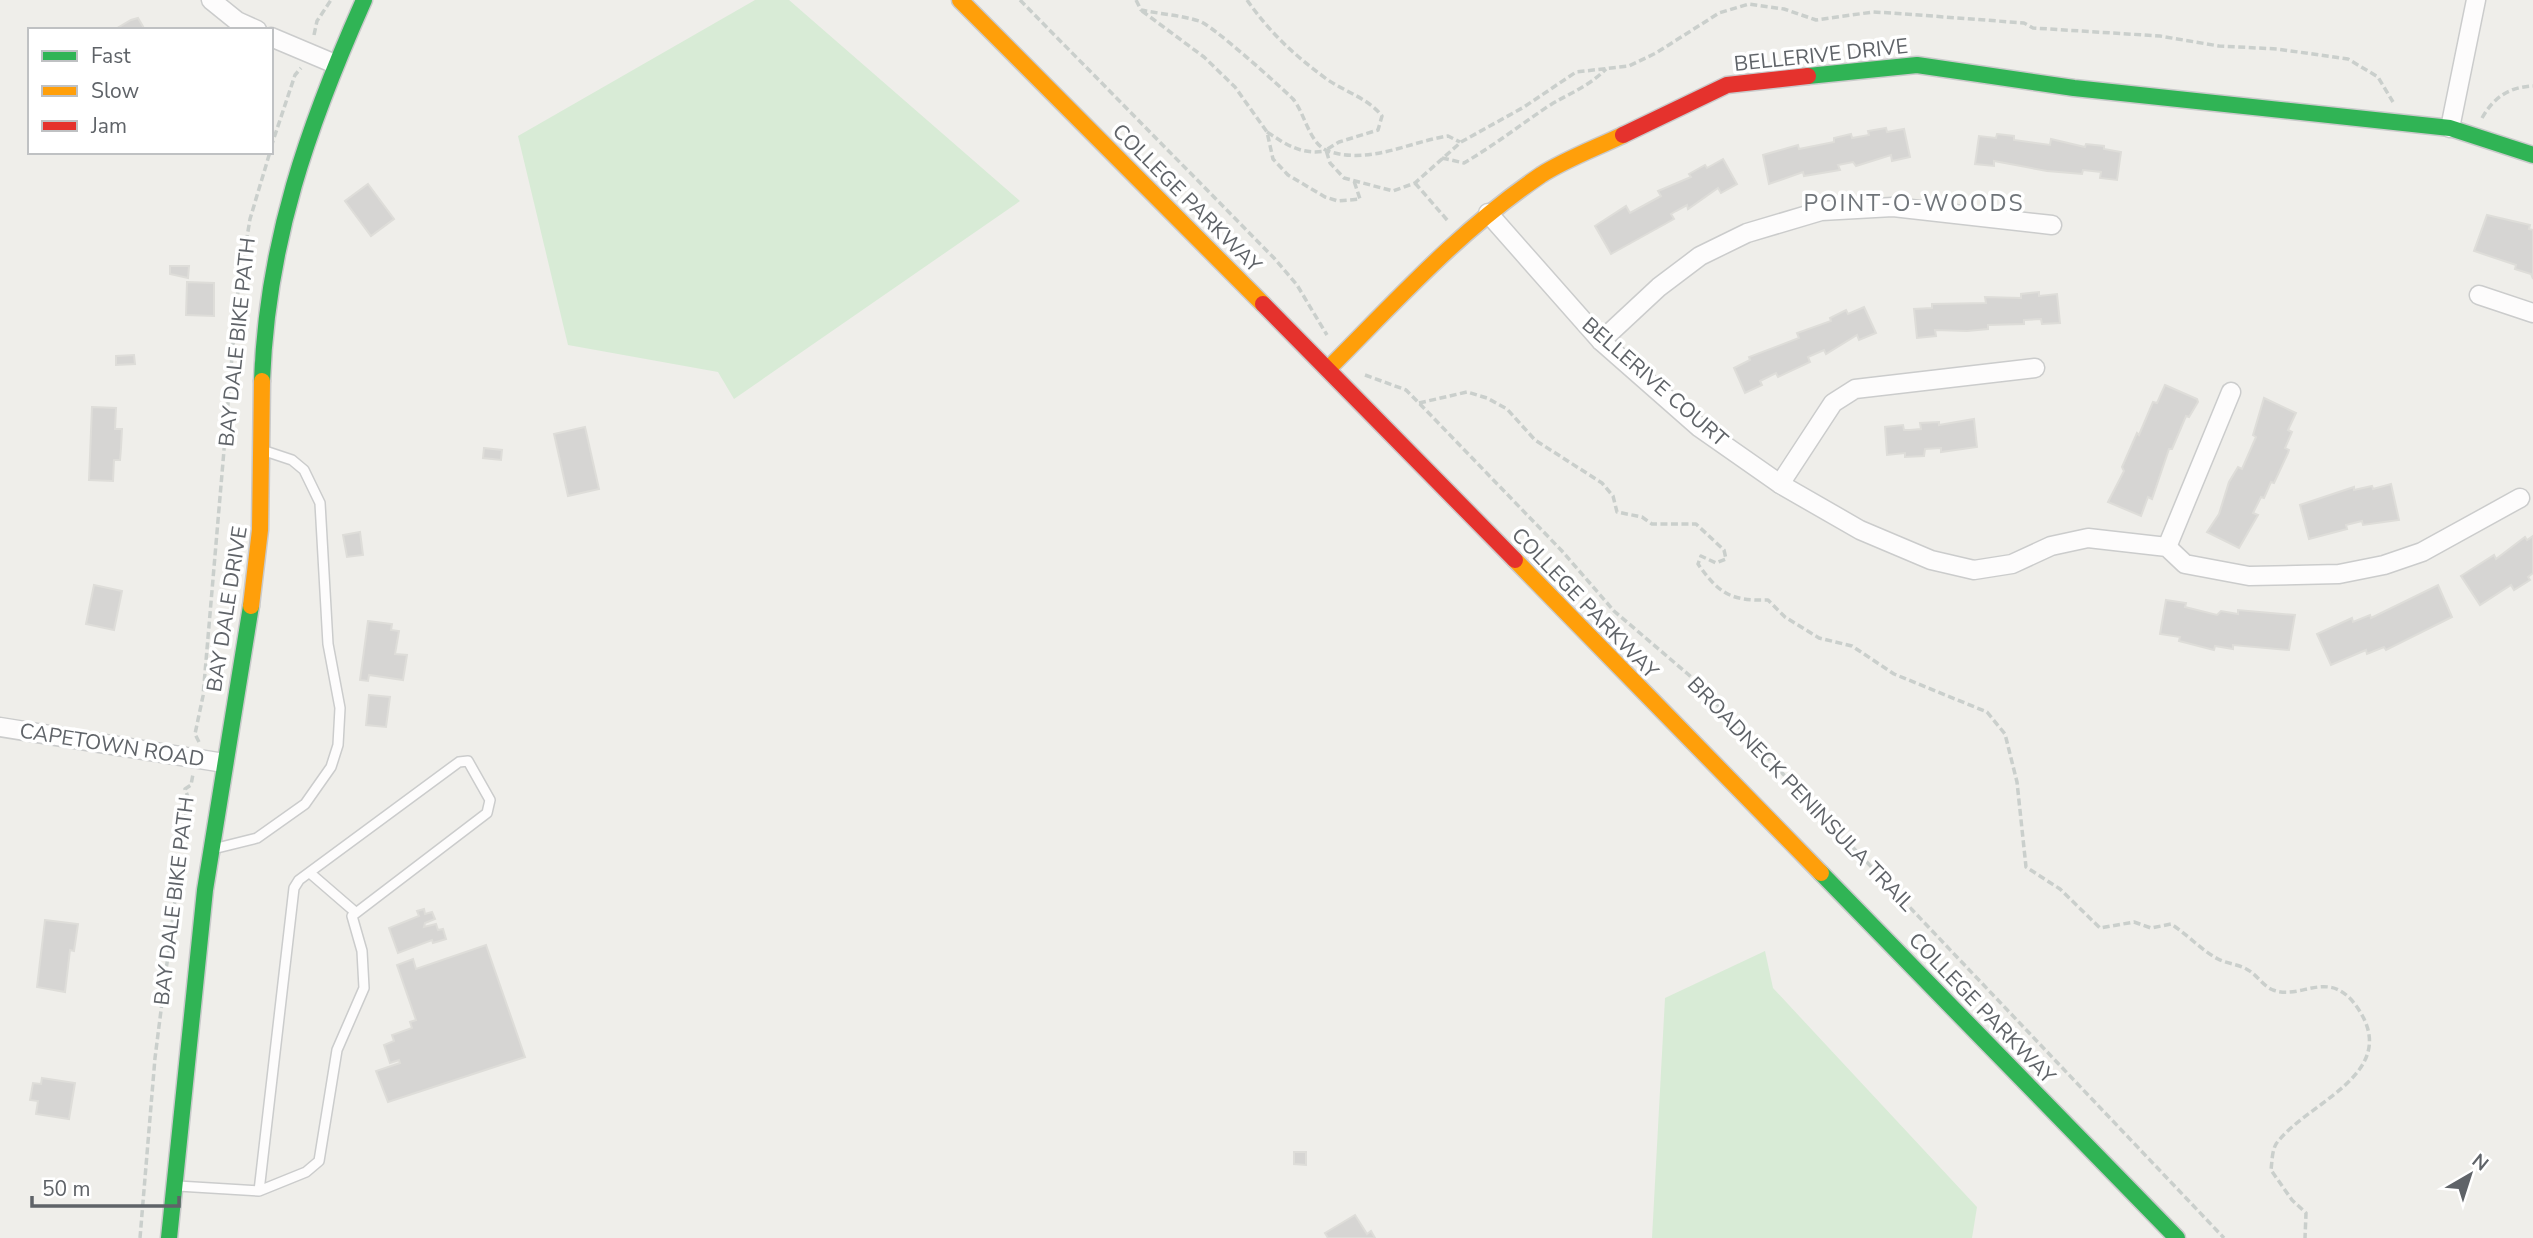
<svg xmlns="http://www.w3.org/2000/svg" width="2533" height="1238" font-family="'Nunito Sans',sans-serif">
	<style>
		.green { fill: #d8ebd6 }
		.building { fill: #d6d5d3; stroke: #deddd9; stroke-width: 2 }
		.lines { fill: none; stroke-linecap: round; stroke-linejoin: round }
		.lane-casing { stroke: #cbcccc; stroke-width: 12 }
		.street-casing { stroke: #cbcccc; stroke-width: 21 }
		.fast-casing { stroke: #cacacb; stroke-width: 19 }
		.slow-casing { stroke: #cacacb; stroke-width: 19 }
		.jam-casing { stroke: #cacacb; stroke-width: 19 }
		.path { stroke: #cacfcc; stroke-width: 3.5; stroke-dasharray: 7 3.5; stroke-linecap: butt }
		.lane { stroke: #fdfcfc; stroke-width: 9 }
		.street { stroke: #fdfcfc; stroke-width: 18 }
		.fast { stroke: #30b455; stroke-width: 16 }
		.slow { stroke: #ff9f0a; stroke-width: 16 }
		.jam { stroke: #e5322d; stroke-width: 16 }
		.labels { text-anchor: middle; stroke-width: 7; stroke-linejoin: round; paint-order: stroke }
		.street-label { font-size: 21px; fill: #5f6368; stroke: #fff }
		.neighbourhood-label { font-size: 23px; letter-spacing: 2px; fill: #70757a; stroke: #fff }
	</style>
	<rect width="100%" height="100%" fill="#efeeea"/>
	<g class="green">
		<polygon points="755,0 789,0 1020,201 734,399 718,372 568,345 518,136"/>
		<polygon points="1765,951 1773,988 1977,1207 1972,1238 1652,1238 1665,998"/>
	</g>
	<g class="building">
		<polygon points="138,18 145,30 114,30 131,20"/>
		<polygon points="1886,128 1887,132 1904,129 1910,157 1892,161 1891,155 1856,166 1853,162 1838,165 1840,170 1804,176 1803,172 1769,184 1763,155 1798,145 1799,149 1834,142 1834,138 1851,134 1852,138 1869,135 1868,131"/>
		<polygon points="1997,134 2014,136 2014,140 2050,145 2051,139 2085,147 2086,144 2104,146 2104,149 2121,152 2117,180 2100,178 2101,172 2083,170 2082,174 2047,171 1994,161 1994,166 1975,164 1979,136 1996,138"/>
		<polygon points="1723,159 1737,184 1721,193 1718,188 1688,209 1687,205 1676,211 1671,214 1674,219 1611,254 1595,226 1626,206 1630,213 1661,196 1658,191 1691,177 1689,174 1705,165 1707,168"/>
		<polygon points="368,184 394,219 371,236 345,201"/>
		<polygon points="2487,215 2530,225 2529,229 2533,230 2533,279 2531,274 2515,269 2516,265 2474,251"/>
		<polygon points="170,266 189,266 188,278 170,274"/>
		<polygon points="187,282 214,283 214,316 186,315"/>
		<polygon points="2039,292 2039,296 2057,294 2060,323 2042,324 2041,319 2024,320 2024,324 1988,325 1988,329 1967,331 1935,330 1936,336 1917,338 1914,309 1932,308 1932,304 1986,303 1985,297 2021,298 2021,294"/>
		<polygon points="1864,307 1876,333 1859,340 1857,335 1826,354 1824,350 1808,357 1810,362 1778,377 1776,373 1760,381 1762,385 1745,393 1734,368 1750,360 1749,357 1799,338 1797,333 1831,321 1830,318 1846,310 1848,314"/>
		<polygon points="134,355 135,364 116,365 116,356"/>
		<polygon points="2165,385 2197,399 2198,402 2189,417 2186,416 2172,449 2169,449 2152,499 2148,497 2141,516 2108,502 2124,471 2122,467 2137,433 2139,435 2153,402 2157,403"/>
		<polygon points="2264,398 2296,413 2288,430 2292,432 2285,448 2289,450 2288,453 2274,483 2271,482 2264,498 2261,497 2253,513 2258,515 2239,548 2207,532 2219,514 2229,482 2238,467 2242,469 2256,437 2253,435"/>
		<polygon points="92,407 116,408 115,429 122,429 121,448 120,460 114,460 113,481 89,480"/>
		<polygon points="1974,419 1977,447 1941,452 1941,448 1925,449 1924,456 1905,457 1905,453 1887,455 1885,427 1903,425 1904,430 1910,430 1921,429 1920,423 1939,422 1939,425"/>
		<polygon points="585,427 599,489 568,496 554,434"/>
		<polygon points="484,448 502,450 501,460 483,458"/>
		<polygon points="2391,484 2399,520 2363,525 2362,521 2346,525 2347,529 2309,539 2300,505 2354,487 2354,490 2372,486 2373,489"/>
		<polygon points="360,532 363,555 347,557 343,535"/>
		<polygon points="2533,536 2533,573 2528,577 2530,580 2514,590 2511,585 2480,605 2461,576 2494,555 2496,559 2525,537 2527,540"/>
		<polygon points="94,585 122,591 114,630 86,624"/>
		<polygon points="2438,585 2452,617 2386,650 2384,647 2367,654 2366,650 2331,665 2317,634 2352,618 2353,622 2370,615 2371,618"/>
		<polygon points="2166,600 2186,603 2185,607 2217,615 2221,611 2238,614 2238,610 2295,615 2289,650 2233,645 2233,649 2215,646 2214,650 2179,641 2180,637 2160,634"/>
		<polygon points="368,621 392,624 391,630 399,631 395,654 407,655 403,680 369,675 368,681 360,680"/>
		<polygon points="369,695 390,697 386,727 366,725"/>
		<polygon points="424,909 425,914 432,912 435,919 425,923 424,927 436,924 438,930 443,929 446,939 433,943 432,940 398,953 389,928 419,916 417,911"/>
		<polygon points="45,920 78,924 74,951 70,950 65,992 37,987"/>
		<polygon points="486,945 525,1057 388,1102 376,1071 400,1063 399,1060 390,1063 384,1045 394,1041 392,1035 412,1028 410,1022 416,1020 397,965 413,959 416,969"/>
		<polygon points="42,1078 75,1083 69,1119 36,1114 38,1101 30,1100 33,1083 41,1084"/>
		<polygon points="1294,1152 1306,1152 1306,1165 1294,1164"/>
		<polygon points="1355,1215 1367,1234 1371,1231 1375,1238 1328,1238 1325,1233"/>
	</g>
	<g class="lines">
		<defs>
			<g id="lane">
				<polyline points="213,849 257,838 305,804 331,767 338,745 340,708 328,644 320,503 304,470 292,460 262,450"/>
				<polyline points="310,873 354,911"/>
				<polyline points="178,1186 259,1191 294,888 299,880 459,762 468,761 490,800 487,813 352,916 362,951 364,988 337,1050 319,1161 306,1172 259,1191"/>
			</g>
			<g id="street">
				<polyline points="211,0 237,21 257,30"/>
				<polyline points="271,37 335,64"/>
				<polyline points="2450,128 2476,0"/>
				<polyline points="1488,213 1601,341 1700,428 1780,484 1860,530 1931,560 1974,570 2012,564 2051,546 2088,538 2167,547 2185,564 2249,576 2339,574 2384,565 2422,552 2520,498"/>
				<polyline points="2479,295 2533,313"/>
				<polyline points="1601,341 1659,287 1700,256 1747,233 1821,211 1893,207 2052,225"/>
				<polyline points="1780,484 1833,403 1855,389 2035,368"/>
				<polyline points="2167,547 2231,392"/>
				<polyline points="0,727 224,763"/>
			</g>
			<g id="fast">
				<polyline points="1808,76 1917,65 2074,88 2450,128 2533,155"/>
				<path d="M262,381C267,242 308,126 364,0"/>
				<polyline points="1821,873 2177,1238"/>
				<polyline points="169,1238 205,890 251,606"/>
			</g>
			<g id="slow">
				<polyline points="960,0 1263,304"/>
				<path d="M1328,369C1396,301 1461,229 1541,175C1566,159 1596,148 1623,135"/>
				<polyline points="1515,560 1821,873"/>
				<polyline points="251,606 260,530 262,381"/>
			</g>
			<g id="jam">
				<polyline points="1623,135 1727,85 1808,76"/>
				<polyline points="1263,304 1515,560"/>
			</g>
		</defs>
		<use href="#lane" class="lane-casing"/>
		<use href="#street" class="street-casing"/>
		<use href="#fast" class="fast-casing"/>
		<use href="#slow" class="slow-casing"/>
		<use href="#jam" class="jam-casing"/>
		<g class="path">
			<polyline points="1020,0 1274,258 1297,285 1327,335"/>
			<path d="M1136,0L1141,10C1160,14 1180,15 1199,21C1211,24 1281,87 1293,99C1305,113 1309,144 1328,151C1369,165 1409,142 1448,136L1460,142"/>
			<path d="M1247,0C1270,33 1295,56 1328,80C1346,92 1369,99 1382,116L1378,130L1339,142L1326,150L1330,163L1344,178L1393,191L1415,183L1461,142L1524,107L1576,72L1629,66L1656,53L1719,13L1749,4L1784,9L1816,20L1873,12L1892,13L2024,23L2033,28L2160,36L2219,46L2277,49L2348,59L2378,77L2393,102"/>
			<polyline points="1142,11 1204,57 1235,87 1267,132 1273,159 1288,175 1325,197 1338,201 1360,199 1354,181"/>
			<polyline points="314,35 317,21 331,0"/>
			<path d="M2482,118C2494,97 2509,87 2533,86"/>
			<path d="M1267,132C1287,145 1301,155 1326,151"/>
			<polyline points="271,147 295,75 301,68"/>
			<path d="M1442,158L1464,163C1493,146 1519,126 1547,107C1569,93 1587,88 1606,69"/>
			<polyline points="1415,183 1448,221"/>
			<polyline points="1365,375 1406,390 1419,403 1562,551 1614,611 1689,675 2224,1238"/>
			<path d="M1419,403L1467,392L1487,398L1507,409L1535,440L1602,483L1613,496L1617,512L1642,517L1652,524H1696L1724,550L1726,559L1716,563L1701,556L1698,564C1719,594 1731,601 1768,600L1785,617L1819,638L1852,646L1894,674L1987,712L2005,734L2017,782L2026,867L2060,889L2100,928L2134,922L2151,928L2171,924C2187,934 2201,950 2218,959C2227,964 2239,964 2248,970C2257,975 2263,986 2273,990C2303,1001 2330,965 2359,1010C2401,1075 2305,1103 2276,1144C2272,1151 2272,1162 2271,1170L2292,1200L2306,1213L2305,1238"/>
			<polyline points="199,742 195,734 203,696 237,298 250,219 270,152"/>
			<polyline points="140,1238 155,1058 188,797 185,789 191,785 193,774"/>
		</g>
		<use href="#lane" class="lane"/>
		<use href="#street" class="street"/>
		<use href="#fast" class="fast"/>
		<use href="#slow" class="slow"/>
		<use href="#jam" class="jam"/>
	</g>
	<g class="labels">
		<g class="street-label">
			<text transform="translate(1821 55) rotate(-6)" y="7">BELLERIVE DRIVE</text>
			<text transform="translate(1187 198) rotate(45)" y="7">COLLEGE PARKWAY</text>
			<text transform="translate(237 342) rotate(-84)" y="7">BAY DALE BIKE PATH</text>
			<text transform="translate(1655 382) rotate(41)" y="7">BELLERIVE COURT</text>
			<text transform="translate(1585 603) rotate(46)" y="7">COLLEGE PARKWAY</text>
			<text transform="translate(227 609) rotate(-81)" y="7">BAY DALE DRIVE</text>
			<text transform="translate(112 745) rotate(9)" y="7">CAPETOWN ROAD</text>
			<text transform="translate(1801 794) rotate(46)" y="7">BROADNECK PENINSULA TRAIL</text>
			<text transform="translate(174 901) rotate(-83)" y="7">BAY DALE BIKE PATH</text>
			<text transform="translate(1982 1008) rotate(46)" y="7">COLLEGE PARKWAY</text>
		</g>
		<g class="neighbourhood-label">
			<text x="1914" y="211">POINT-O-WOODS</text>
		</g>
	</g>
	<rect x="28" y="28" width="245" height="126" fill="#ffffff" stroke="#bfc1c3" stroke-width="2"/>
	<rect x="42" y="51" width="35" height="10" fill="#30b455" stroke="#bfc1c3" stroke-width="2"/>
	<text x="91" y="63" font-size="21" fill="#5f6368">Fast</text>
	<rect x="42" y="86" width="35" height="10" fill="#ff9f0a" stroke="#bfc1c3" stroke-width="2"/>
	<text x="91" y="98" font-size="21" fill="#5f6368">Slow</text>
	<rect x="42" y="121" width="35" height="10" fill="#e5322d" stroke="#bfc1c3" stroke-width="2"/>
	<text x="91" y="133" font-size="21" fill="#5f6368">Jam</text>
	<g transform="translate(2470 1175) rotate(39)" stroke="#ffffff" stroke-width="5" paint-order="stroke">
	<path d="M0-5L12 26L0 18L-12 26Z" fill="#5f6368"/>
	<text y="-10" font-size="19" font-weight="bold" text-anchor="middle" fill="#5f6368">N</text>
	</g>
	<path d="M32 1196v10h147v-10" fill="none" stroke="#5f6368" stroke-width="3.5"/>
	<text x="42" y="1196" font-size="21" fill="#5f6368" stroke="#ffffff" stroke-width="5" paint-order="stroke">50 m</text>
</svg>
